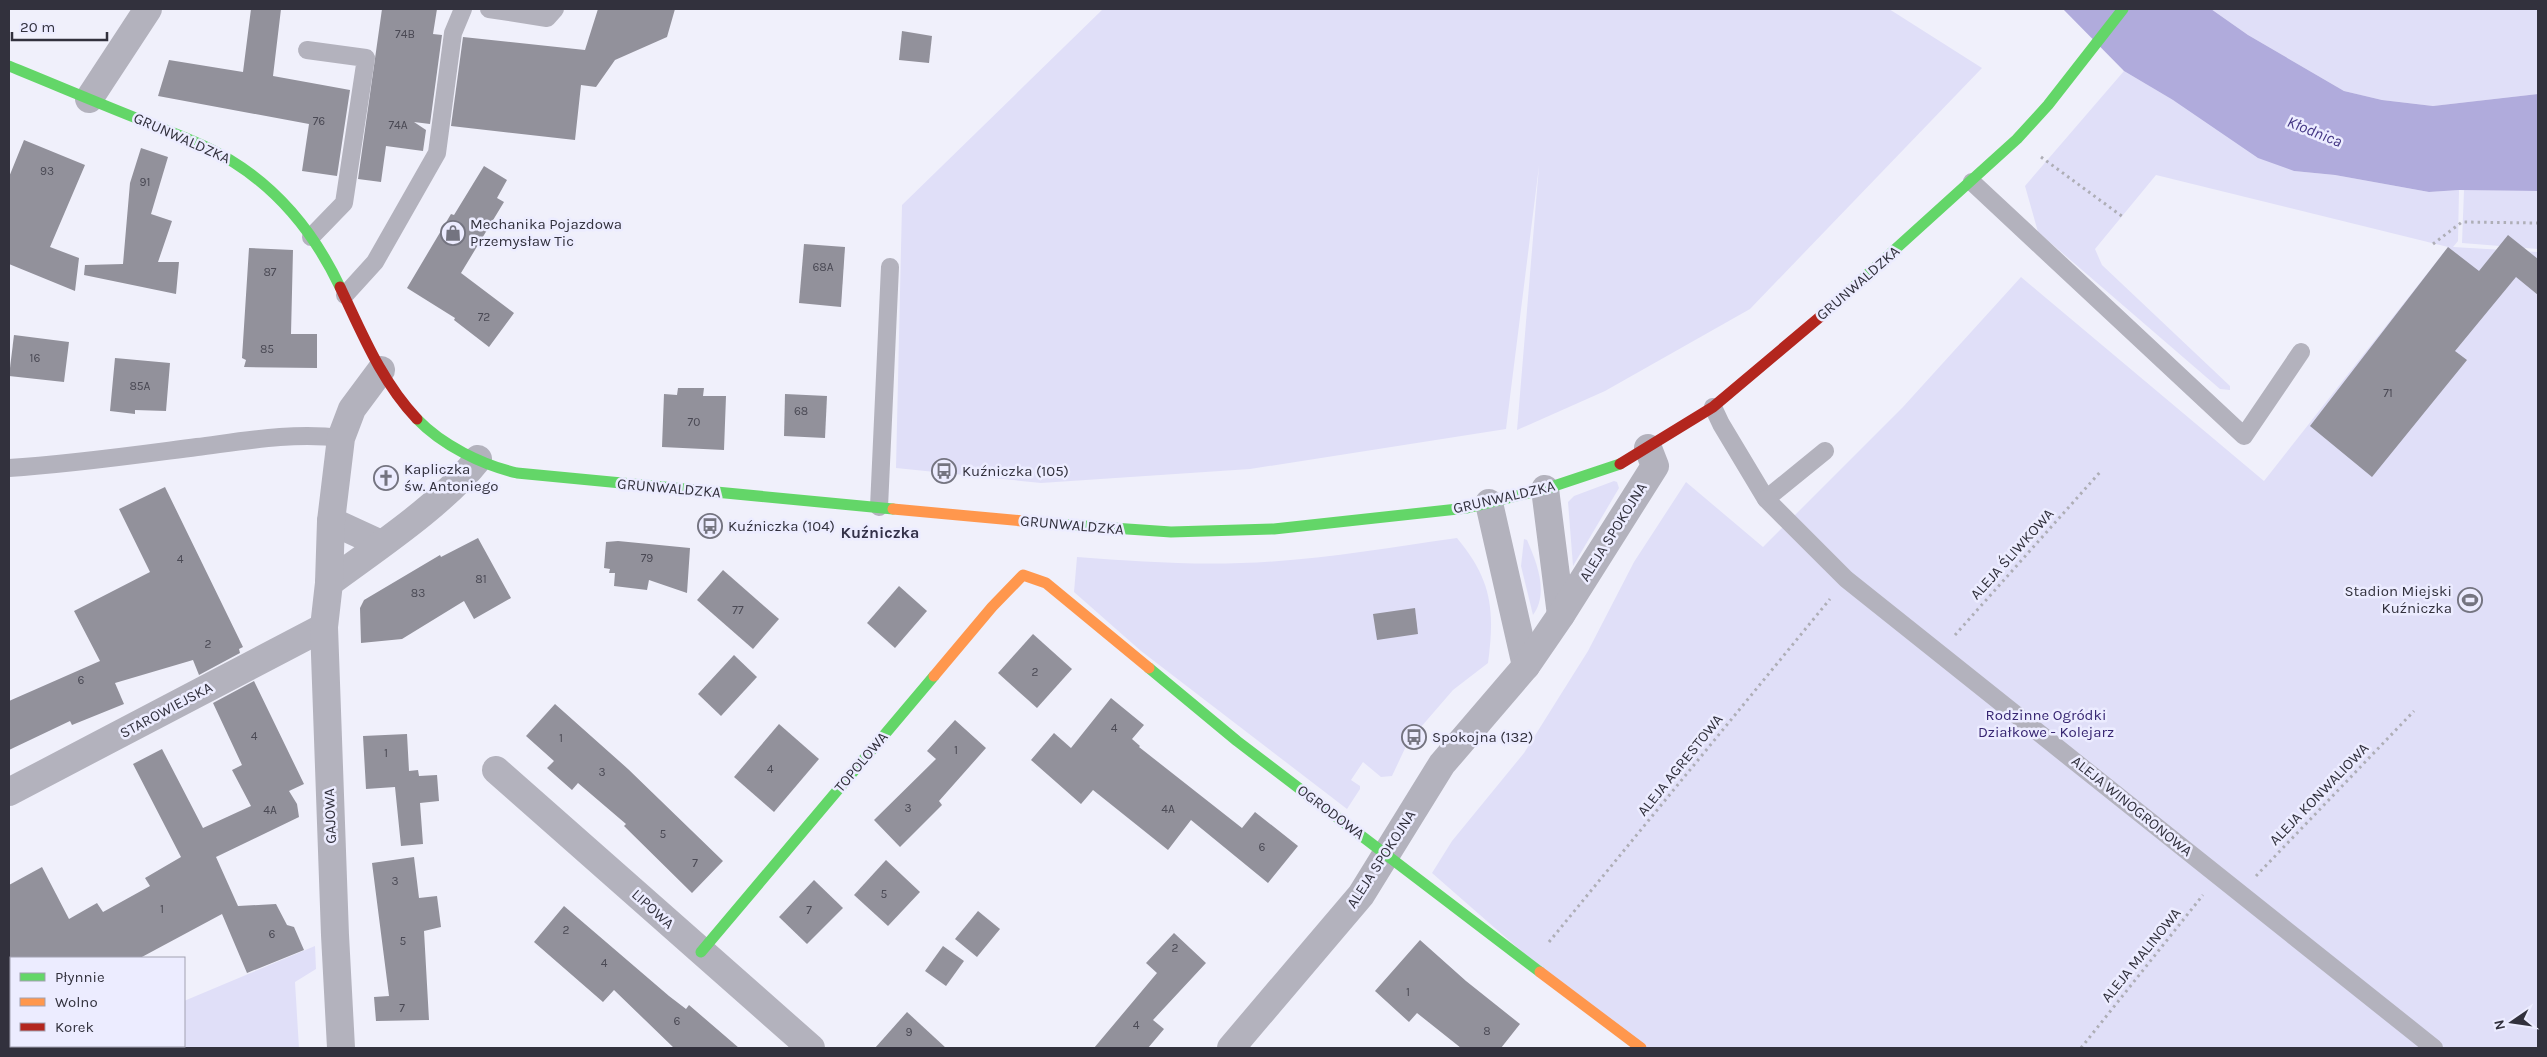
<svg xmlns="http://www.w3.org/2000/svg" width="2547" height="1057" font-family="Karla,sans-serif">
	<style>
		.green { fill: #e0dff8 }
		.water { fill: #b0abdc }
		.building { fill: #92919b }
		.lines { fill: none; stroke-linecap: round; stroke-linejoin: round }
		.path { stroke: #aeaeb6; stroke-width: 3; stroke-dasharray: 2.5 4; stroke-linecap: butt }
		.lane { stroke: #b3b2bd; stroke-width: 18 }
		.street { stroke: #b3b2bd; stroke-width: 28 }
		.fast { stroke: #63d668; stroke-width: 11 }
		.slow { stroke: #ff974d; stroke-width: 11 }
		.jam { stroke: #b3261e; stroke-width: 11 }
		.labels { text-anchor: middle; stroke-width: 5; stroke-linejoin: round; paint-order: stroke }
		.number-label { font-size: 12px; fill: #4a4954 }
		.street-label { font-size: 15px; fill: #32313d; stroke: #ececff }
		.poi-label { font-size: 15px; fill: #32313d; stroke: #ececff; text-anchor: start }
		.park-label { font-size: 15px; fill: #372672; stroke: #ececff }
		.water-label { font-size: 16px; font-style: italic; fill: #453785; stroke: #ececff }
		.neighbourhood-label { font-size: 16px; font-weight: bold; fill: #333149; stroke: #ececff }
	</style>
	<rect width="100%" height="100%" fill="#f0f0fb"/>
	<g class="green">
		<polygon points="1103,9 1889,9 1982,68 1750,309 1605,391 1517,430 1539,166 1506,429 1250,469 1041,483 896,468 902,205"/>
		<polygon points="2211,9 2538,9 2538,94 2433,106 2382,100 2344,91 2248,35"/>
		<polygon points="2124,71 2294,171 2335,175 2429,192 2459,190 2458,241 2453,247 2538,252 2538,1048 1632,1048 1432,873 1452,841 1524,753 1588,651 1634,562 1686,482 1763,547 1903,407 2021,277 2264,481 2448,247 2156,175 2095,249 2102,265 2230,386 2230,390 2220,389 2038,232 2025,186"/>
		<polygon points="2464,190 2538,191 2538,249 2462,243"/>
		<polygon points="1614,481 1617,482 1619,488 1573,566 1568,502 1574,496"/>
		<path d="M1457,538C1492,580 1495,610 1488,663L1453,690L1408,742L1392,776L1381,777L1363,762L1351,780L1360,786V789L1347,809L1141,651L1074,592L1077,557C1132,561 1186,565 1241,563C1313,561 1386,548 1457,538Z"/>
		<path d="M1524,539L1527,540C1537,563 1549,593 1533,615L1521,566Z"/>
		<polygon points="315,946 316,969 295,982 299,1048 76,1048 82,1046 184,1046 184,1001"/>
	</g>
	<polygon class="water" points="2063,9 2211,9 2248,35 2344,91 2382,100 2433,106 2538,94 2538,191 2459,190 2429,192 2335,175 2294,171 2258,158 2173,100 2124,71"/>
	<g class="building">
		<polygon points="251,9 281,9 273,76 350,90 337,176 302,171 309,124 158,96 169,60 243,72"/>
		<polygon points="382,9 437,9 433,34 442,35 430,124 414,122 426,130 423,151 386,146 381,182 358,179"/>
		<polygon points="598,9 675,9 667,37 615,60 596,87 581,85 575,140 451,126 463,37 585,50"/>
		<polygon points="902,31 932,36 929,63 899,60"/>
		<polygon points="24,140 85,165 50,247 79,258 75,291 9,264 9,177"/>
		<polygon points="141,148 168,157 151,214 172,221 158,262 179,262 176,294 84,275 85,265 123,264 130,183"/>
		<polygon points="484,166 507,180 497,198 504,202 461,273 514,313 489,347 454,320 455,318 407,288 451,214 454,215"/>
		<polygon points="2508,235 2538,259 2538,295 2516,277 2455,351 2467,360 2372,477 2310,426 2448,247 2479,271"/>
		<polygon points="804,244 845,247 841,307 799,303"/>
		<polygon points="249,248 293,250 291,334 317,334 317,368 244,367 246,360 242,358"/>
		<polygon points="14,335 69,342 64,382 9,376"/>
		<polygon points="115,358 170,363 166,411 135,410 135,414 110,411"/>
		<polygon points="678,388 704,388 703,396 726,396 724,450 662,447 664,394 677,395"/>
		<polygon points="785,394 827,396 825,438 784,436"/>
		<polygon points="165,487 243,647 239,649 240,653 199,675 193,660 115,683 124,704 72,725 70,721 9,750 9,701 100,661 74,611 150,572 119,509"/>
		<polygon points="478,538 511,598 474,619 464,601 402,639 361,643 360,608 364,600 440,555 441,557"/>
		<polygon points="618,541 690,548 687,593 649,580 647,590 614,586 615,573 609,573 610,569 604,568 606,542"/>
		<polygon points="723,570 779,619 753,649 697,600"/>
		<polygon points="899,586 927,611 895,648 867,623"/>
		<polygon points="1415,608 1418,634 1377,640 1373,614"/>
		<polygon points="1033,634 1072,669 1037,708 998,673"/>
		<polygon points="734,655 757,677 721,716 698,694"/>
		<polygon points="254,681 304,784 289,791 297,804 299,817 216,857 238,906 276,904 287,925 294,927 304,950 247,973 222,914 140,958 9,958 9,885 42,867 69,919 97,903 103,912 150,886 145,878 181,857 133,764 162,749 203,828 251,806 232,770 242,765 213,703"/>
		<polygon points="1111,698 1144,725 1132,739 1140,746 1139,747 1242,828 1255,812 1298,846 1268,883 1191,820 1168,850 1093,790 1081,804 1031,760 1054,733 1071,748"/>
		<polygon points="555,704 628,769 723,861 692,893 624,826 626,824 578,783 572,790 547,768 554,761 526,736"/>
		<polygon points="955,720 986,748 939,801 942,805 900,847 874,820 936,759 927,751"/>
		<polygon points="779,724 819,759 774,812 734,777"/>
		<polygon points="407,734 409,771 418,770 419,776 437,775 439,801 420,803 423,844 401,846 395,787 366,789 363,736"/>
		<polygon points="414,857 419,898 437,896 441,927 424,931 429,1020 376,1021 374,997 389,996 372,863"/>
		<polygon points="886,860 920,892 888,926 854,895"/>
		<polygon points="814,880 843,908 807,944 779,917"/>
		<polygon points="564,906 669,996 686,1009 689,1005 739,1048 674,1048 614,990 603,1002 534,942"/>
		<polygon points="978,911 1000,929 977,957 955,939"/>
		<polygon points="1174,933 1206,963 1153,1020 1164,1029 1148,1048 1094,1048 1157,973 1146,963"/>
		<polygon points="1420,940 1466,981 1520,1024 1501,1048 1461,1048 1417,1013 1409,1022 1375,991"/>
		<polygon points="943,946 964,961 946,986 925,971"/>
		<polygon points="907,1012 946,1048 875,1048"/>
	</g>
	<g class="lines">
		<g class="path">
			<polyline points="2041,157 2123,217"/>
			<polyline points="2433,244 2462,222 2538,223"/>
			<polyline points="1955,635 2101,471"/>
			<polyline points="2256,876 2414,711"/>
			<polyline points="1549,942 1830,599"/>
			<polyline points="2081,1048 2203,895"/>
		</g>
		<g class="lane">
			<polyline points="489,9 547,18 555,9"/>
			<polyline points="307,50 366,58 344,203 311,237"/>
			<polyline points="1972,182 2244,436 2301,352"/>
			<polyline points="345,295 375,262 437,153 453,33 463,9"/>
			<polyline points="1713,407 1721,424 1766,499 1825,451"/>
			<path d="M9,468C72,464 135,455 197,447C244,441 293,432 341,438"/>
			<polyline points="1766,499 1846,579 2434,1048"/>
			<polyline points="879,507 890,267"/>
		</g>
		<g class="street">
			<polyline points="89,99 148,9"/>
			<polyline points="1545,489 1561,615"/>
			<polyline points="1489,503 1526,666"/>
			<polyline points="331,521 381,544"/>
			<path d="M329,583C376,548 442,505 478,459"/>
			<polyline points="496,770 811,1048"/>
			<polyline points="9,792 324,627"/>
			<polyline points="341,1048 335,935 324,627 329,583 331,521 341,438 352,409 381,370"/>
			<polyline points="1231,1048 1361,895 1442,764 1526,666 1561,615 1655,466 1648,448"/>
		</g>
		<g class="fast">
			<path d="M9,66C51,83 93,101 136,118C159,128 183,136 206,147C267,176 311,226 340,287"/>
			<polyline points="1827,311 2017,139 2048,105 2123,9"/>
			<path d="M417,419C442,445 482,465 517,473L893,509"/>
			<polyline points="1055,524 1171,532 1274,529 1467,508 1545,489 1620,464"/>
			<polyline points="1149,668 1237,741 1540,972"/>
			<polyline points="701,952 934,676"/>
		</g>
		<g class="slow">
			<polyline points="893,509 1055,524"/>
			<polyline points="934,676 992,607 1023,575 1046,583 1149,668"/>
			<polyline points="1540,972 1641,1048"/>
		</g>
		<g class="jam">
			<path d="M340,287C362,333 381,381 417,419"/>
			<polyline points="1620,464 1713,407 1827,311"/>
		</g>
	</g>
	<defs>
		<symbol id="shop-ring" viewBox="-11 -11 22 22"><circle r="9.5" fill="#ececff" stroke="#747480" stroke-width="1.5"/><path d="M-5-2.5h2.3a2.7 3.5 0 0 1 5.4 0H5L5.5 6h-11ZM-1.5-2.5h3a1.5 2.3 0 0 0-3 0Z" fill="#747480"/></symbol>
		<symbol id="bus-ring" viewBox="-11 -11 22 22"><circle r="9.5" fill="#ececff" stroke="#747480" stroke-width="1.5"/><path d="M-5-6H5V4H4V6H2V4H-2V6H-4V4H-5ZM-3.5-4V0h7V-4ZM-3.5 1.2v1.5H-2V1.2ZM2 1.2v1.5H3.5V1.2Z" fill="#747480"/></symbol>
		<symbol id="church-ring" viewBox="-11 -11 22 22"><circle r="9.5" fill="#ececff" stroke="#747480" stroke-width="1.5"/><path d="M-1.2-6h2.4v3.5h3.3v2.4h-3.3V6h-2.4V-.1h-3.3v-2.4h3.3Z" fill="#747480"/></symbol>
		<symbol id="stadium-ring" viewBox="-11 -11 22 22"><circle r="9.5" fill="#ececff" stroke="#747480" stroke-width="1.5"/><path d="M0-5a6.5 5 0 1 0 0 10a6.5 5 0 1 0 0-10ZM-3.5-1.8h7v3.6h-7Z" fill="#747480"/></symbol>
	</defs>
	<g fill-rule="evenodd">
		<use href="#shop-ring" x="439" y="219" width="28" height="28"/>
		<use href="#bus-ring" x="930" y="457" width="28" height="28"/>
		<use href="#church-ring" x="372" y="464" width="28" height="28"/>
		<use href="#bus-ring" x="696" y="512" width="28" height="28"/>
		<use href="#stadium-ring" x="2456" y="586" width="28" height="28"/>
		<use href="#bus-ring" x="1400" y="723" width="28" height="28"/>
	</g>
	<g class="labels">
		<g class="number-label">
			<text x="405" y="38">74B</text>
			<text x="319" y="125">76</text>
			<text x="398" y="129">74A</text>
			<text x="47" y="175">93</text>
			<text x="145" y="186">91</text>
			<text x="823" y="271">68A</text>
			<text x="270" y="276">87</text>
			<text x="484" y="321">72</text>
			<text x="267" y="353">85</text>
			<text x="35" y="362">16</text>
			<text x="140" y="390">85A</text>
			<text x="2388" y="397">71</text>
			<text x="801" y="415">68</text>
			<text x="694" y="426">70</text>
			<text x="647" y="562">79</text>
			<text x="180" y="563">4</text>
			<text x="481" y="583">81</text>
			<text x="418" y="597">83</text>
			<text x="738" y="614">77</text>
			<text x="208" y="648">2</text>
			<text x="1035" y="676">2</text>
			<text x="81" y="684">6</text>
			<text x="1114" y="732">4</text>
			<text x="254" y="740">4</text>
			<text x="561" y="742">1</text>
			<text x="956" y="754">1</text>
			<text x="386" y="757">1</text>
			<text x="770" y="773">4</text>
			<text x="602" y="776">3</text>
			<text x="908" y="812">3</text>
			<text x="1168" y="813">4A</text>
			<text x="270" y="814">4A</text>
			<text x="663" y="838">5</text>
			<text x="1262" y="851">6</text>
			<text x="695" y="867">7</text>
			<text x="395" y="885">3</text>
			<text x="884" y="898">5</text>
			<text x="162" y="913">1</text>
			<text x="809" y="914">7</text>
			<text x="566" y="934">2</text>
			<text x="272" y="938">6</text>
			<text x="403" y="945">5</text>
			<text x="1175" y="952">2</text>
			<text x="604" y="967">4</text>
			<text x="1408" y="996">1</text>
			<text x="402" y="1012">7</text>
			<text x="677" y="1025">6</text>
			<text x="1136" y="1029">4</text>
			<text x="1487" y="1035">8</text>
			<text x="909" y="1036">9</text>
		</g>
		<g class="street-label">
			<text transform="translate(182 138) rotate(24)" y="5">GRUNWALDZKA</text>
			<text transform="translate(1858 283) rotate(-41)" y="5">GRUNWALDZKA</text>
			<text transform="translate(669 488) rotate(5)" y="5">GRUNWALDZKA</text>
			<text transform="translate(1504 497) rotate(-13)" y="5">GRUNWALDZKA</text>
			<text transform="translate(1072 525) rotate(5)" y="5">GRUNWALDZKA</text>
			<text transform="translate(1613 532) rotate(-58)" y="5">ALEJA SPOKOJNA</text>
			<text transform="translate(2012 554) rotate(-48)" y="5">ALEJA ŚLIWKOWA</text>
			<text transform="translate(166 710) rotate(-28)" y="5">STAROWIEJSKA</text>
			<text transform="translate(861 762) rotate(-50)" y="5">TOPOLOWA</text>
			<text transform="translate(1680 765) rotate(-51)" y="5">ALEJA AGRESTOWA</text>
			<text transform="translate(2319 794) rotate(-46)" y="5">ALEJA KONWALIOWA</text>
			<text transform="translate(2132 806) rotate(39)" y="5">ALEJA WINOGRONOWA</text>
			<text transform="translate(1331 812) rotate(37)" y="5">OGRODOWA</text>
			<text transform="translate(330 816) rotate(-92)" y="5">GAJOWA</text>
			<text transform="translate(1381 859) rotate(-57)" y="5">ALEJA SPOKOJNA</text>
			<text transform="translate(653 909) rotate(42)" y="5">LIPOWA</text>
			<text transform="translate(2141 955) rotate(-51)" y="5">ALEJA MALINOWA</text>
		</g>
		<g class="poi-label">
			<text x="470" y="229">Mechanika Pojazdowa<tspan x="470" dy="17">Przemysław Tic</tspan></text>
			<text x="404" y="474">Kapliczka<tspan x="404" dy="17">św. Antoniego</tspan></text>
			<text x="962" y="476">Kuźniczka (105)</text>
			<text x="728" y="531">Kuźniczka (104)</text>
			<text x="2452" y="596" text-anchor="end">Stadion Miejski<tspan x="2452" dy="17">Kuźniczka</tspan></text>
			<text x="1432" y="742">Spokojna (132)</text>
		</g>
		<g class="park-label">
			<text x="2046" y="720">Rodzinne Ogródki<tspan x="2046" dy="17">Działkowe - Kolejarz</tspan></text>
		</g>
		<g class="water-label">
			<text transform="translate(2315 131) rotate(22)" y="6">Kłodnica</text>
		</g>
		<g class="neighbourhood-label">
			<text x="880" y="538">Kuźniczka</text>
		</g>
	</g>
	<rect width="2547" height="1057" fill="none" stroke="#32313d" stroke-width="20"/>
	<rect x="10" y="957" width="175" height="90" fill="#ececff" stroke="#a2a1b1"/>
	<rect x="20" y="973" width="25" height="8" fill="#63d668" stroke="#a2a1b1"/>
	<text x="55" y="982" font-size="15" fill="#32313d">Płynnie</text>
	<rect x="20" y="998" width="25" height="8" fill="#ff974d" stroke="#a2a1b1"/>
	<text x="55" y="1007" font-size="15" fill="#32313d">Wolno</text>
	<rect x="20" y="1023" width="25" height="8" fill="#b3261e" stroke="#a2a1b1"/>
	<text x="55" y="1032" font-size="15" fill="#32313d">Korek</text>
	<g transform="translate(2512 1022) rotate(257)" stroke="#ececff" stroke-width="4" paint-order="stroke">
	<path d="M0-4L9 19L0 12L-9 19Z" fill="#32313d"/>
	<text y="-8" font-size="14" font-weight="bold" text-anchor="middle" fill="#32313d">N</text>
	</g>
	<path d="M12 32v8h95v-8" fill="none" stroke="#32313d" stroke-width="2.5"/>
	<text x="20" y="32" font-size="15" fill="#32313d" stroke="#ececff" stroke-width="4" paint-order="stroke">20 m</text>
</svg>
